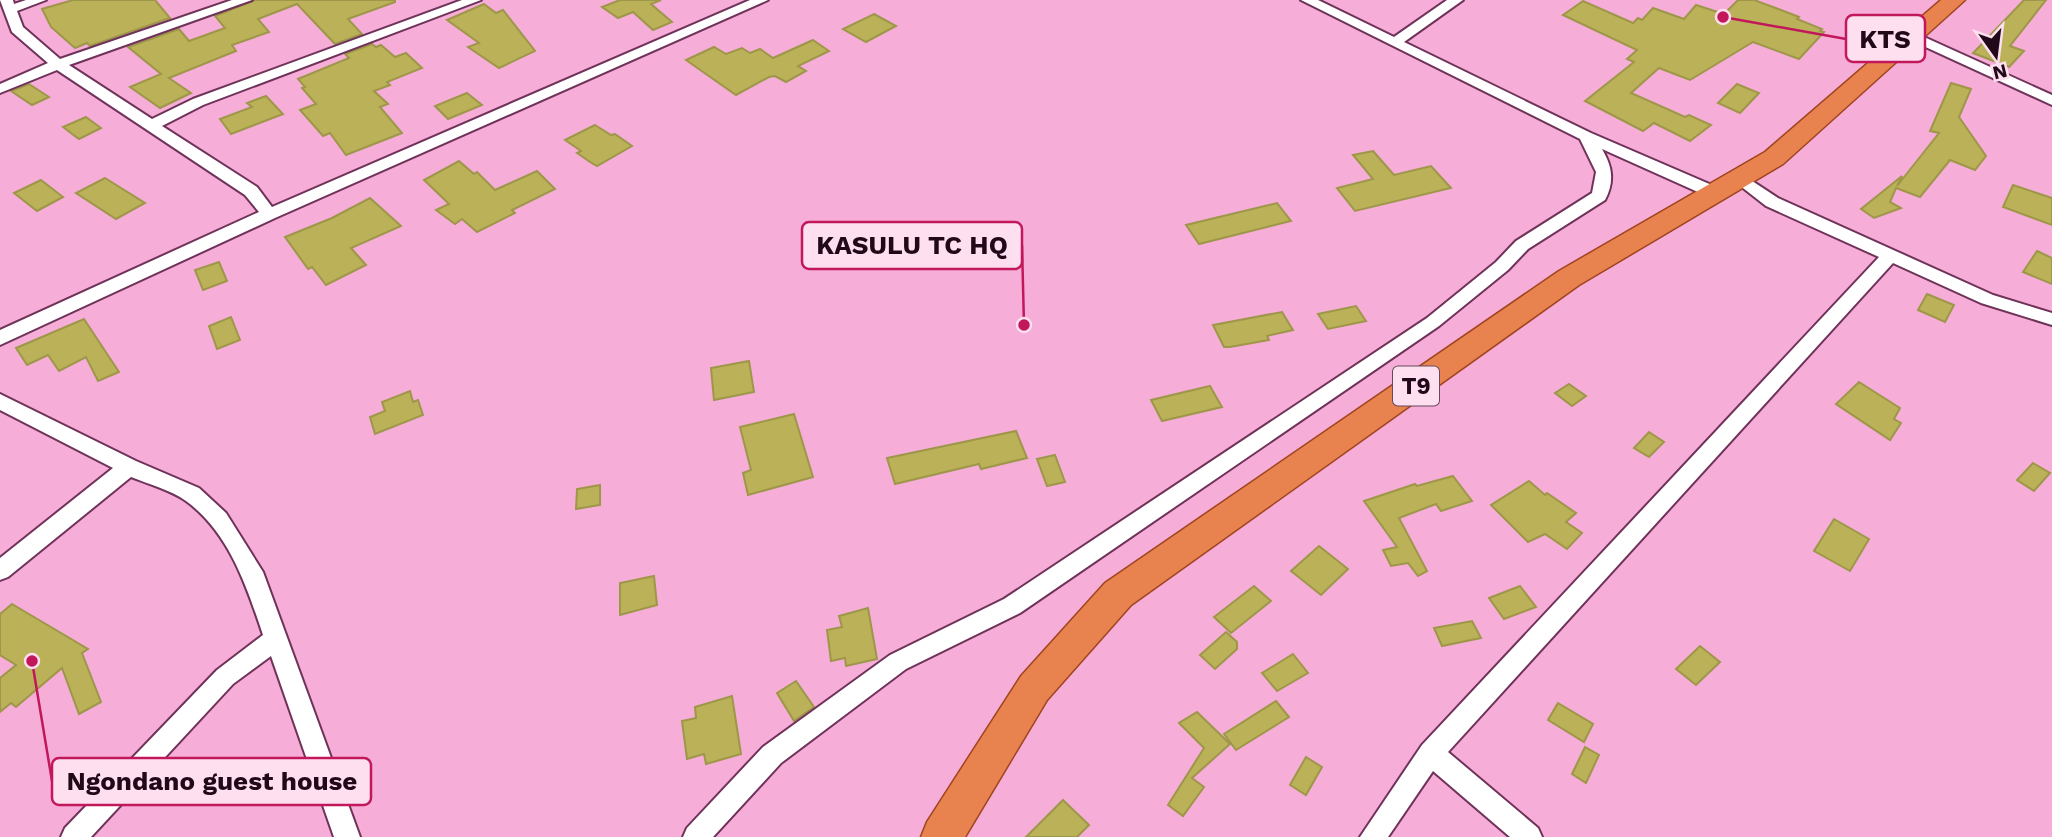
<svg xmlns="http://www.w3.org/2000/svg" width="2052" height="837" font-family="'Work Sans',sans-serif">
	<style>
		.building { fill: #bbb159; stroke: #9e9648; stroke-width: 2 }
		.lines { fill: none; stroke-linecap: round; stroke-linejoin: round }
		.minor-casing { stroke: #6f3259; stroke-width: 4 }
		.trunk-casing { stroke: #9f441f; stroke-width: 3 }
		.minor { fill: #fff; fill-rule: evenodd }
		.trunk { fill: #e8824e; fill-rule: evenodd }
		.labels { text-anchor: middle; stroke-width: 5; stroke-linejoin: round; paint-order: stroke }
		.shield { fill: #fddff0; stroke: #64495a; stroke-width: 2 }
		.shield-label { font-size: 23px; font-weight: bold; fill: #220919 }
		.leader { fill: none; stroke: #c2185b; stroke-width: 2.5 }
		.callout-dot { fill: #c2185b; stroke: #fddff0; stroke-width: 2.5 }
		.callout { fill: #fddff0; stroke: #c2185b; stroke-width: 2.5 }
		.callout-label { font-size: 26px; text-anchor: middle; font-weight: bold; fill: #220919 }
	</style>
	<rect width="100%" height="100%" fill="#f6aed9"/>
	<g class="building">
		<polygon points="73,0 155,0 170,18 90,46 87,43 75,48 51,27 42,9"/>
		<polygon points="255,0 395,0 395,2 348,19 362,34 335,44 297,4 258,19 269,32 232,45 236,51 169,78 191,93 160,108 130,87 161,74 128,47 179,29 189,41 225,28 215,16"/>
		<polygon points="620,0 661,0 651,4 672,22 653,30 633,12 618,18 602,7"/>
		<polygon points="1738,0 1754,0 1773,7 1799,17 1797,19 1822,29 1820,31 1824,32 1799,59 1753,42 1690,80 1659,68 1631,93 1685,117 1689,115 1711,125 1690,141 1654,123 1643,131 1585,101 1634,62 1627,59 1637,50 1563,15 1583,1 1633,23 1638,18 1642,20 1653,8 1684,19 1696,5 1724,14"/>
		<polygon points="2024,0 2046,0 2010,46 2024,51 2009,67 1973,53"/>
		<polygon points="484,4 496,13 503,10 535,51 499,68 468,47 479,43 447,20"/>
		<polygon points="874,14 896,26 866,42 843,29"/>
		<polygon points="813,40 829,51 798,66 806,71 786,82 775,76 769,77 736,95 686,60 714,47 726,54 742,48 750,53 760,49 773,58"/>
		<polygon points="372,44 376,47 381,45 395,57 406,53 422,68 387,82 390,85 374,91 388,104 380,107 402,133 346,155 330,133 323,136 300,110 316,104 302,88 305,87 298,79 349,58 345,54"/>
		<polygon points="1951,83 1971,89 1959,117 1986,156 1975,170 1950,160 1920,197 1896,188 1890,202 1901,208 1874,218 1861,209 1902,176 1897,186 1939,133 1930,131"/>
		<polygon points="29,84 49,97 32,105 11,91"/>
		<polygon points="1737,84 1759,93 1740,113 1718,103"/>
		<polygon points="467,93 482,105 448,119 435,106"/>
		<polygon points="266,96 283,114 231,134 220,119 252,107 247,103"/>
		<polygon points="86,117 101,128 79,139 63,127"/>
		<polygon points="595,125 611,135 615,134 632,146 597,166 590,162 577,153 581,151 565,140"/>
		<polygon points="1373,151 1394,175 1431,166 1451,188 1355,211 1337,188 1373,179 1353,155"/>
		<polygon points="459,161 474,174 477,172 495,190 537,171 555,189 512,210 515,213 477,232 462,219 455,224 436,210 449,204 424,180"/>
		<polygon points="105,178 145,203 116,219 76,193"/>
		<polygon points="41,180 63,197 37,211 14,193"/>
		<polygon points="2013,185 2052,198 2052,225 2003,207"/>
		<polygon points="370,198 401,226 351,248 366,265 326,285 312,267 308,269 285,237 332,218"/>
		<polygon points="1277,203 1291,221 1199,244 1186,225"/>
		<polygon points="2037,251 2052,258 2052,284 2023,272"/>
		<polygon points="219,262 227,281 203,290 195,270"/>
		<polygon points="1927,294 1954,305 1945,322 1918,310"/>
		<polygon points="1356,306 1366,321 1328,329 1318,314"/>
		<polygon points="1282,312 1293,330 1267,336 1269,340 1230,347 1224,347 1213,325"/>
		<polygon points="231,317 240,340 217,349 209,326"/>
		<polygon points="84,319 119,372 98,381 86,357 59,371 48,355 27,365 16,348"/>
		<polygon points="749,361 754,392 714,400 711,368"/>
		<polygon points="1859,382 1900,408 1894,419 1901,423 1890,440 1836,404"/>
		<polygon points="1569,384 1586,396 1572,406 1555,393"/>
		<polygon points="1210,386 1222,407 1162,421 1151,400"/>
		<polygon points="410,391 413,402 418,400 423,415 375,434 370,417 385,411 382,402"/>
		<polygon points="794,414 813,477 748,495 743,473 751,470 740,427"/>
		<polygon points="1016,431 1027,458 981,469 979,464 895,484 887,458"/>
		<polygon points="1649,432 1664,442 1649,457 1634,448"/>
		<polygon points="1055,455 1065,482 1047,486 1037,459"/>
		<polygon points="2033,463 2050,473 2034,491 2017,480"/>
		<polygon points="1453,476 1472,501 1441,511 1436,504 1399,518 1427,571 1418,576 1408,563 1391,566 1383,550 1397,547 1364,501 1415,484 1417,486"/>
		<polygon points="1529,481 1545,495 1547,493 1576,513 1566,522 1582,533 1567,549 1545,534 1528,542 1491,505"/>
		<polygon points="600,485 600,505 576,509 577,489"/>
		<polygon points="1834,519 1869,539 1850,571 1814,551"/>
		<polygon points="1319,546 1348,569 1321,595 1291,571"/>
		<polygon points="654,576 657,605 620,615 620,583"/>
		<polygon points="1254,586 1271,601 1231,633 1214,617"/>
		<polygon points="1520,586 1536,607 1504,619 1489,598"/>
		<polygon points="12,604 88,649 82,653 101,702 79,714 62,668 16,707 11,703 0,712 0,678 16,665 0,655 0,614"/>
		<polygon points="868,608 877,659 846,666 845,658 831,661 827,630 842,627 839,616"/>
		<polygon points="1472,621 1481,638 1442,646 1434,628"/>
		<polygon points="1226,632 1237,642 1237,649 1215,669 1200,655"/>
		<polygon points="1700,646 1720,662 1696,685 1676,669"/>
		<polygon points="1293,654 1308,673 1277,691 1262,673"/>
		<polygon points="796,681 814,707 794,721 777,693"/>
		<polygon points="732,696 741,754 706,764 704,754 687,759 682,721 696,718 695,707"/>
		<polygon points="1276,701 1289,717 1236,750 1224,734"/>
		<polygon points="1558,703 1593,724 1584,742 1548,720"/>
		<polygon points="1197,712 1230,744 1192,778 1204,787 1183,816 1168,805 1204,748 1179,723"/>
		<polygon points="1585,747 1599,755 1586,783 1572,774"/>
		<polygon points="1306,757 1322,767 1306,795 1290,785"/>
		<polygon points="1063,800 1089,825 1077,837 1026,837"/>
	</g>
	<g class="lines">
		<defs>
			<g id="minor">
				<polygon points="0,0 13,0 14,4 26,0 46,0 17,11 23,27 60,59 232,0 252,0 69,65 152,119 193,99 462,0 481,0 203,105 162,126 257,187 272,207 750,0 768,0 275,218 0,345 0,330 259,212 245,195 57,70 0,93 0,84 48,63 12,32"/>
				<path d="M1301,0H1318L1394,37L1447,0H1463L1404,42L1591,133L1721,189L1723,193L1721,197H1709L1602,149C1612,166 1615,181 1605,200L1528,249L1508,270L1439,326L1020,613L906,669L781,763L713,837H683L687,828L763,747L890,655L1004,599L1427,318L1496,262L1516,241L1592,193L1596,172L1580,139Z"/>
				<polygon points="1913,32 2052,95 2052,105 1908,39 1908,33"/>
				<polygon points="1740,173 1778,198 1993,295 2052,313 2052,325 1981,303 1893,263 1448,752 1538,828 1542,837 1510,837 1433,771 1388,837 1360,837 1422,745 1879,257 1766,206 1734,181 1732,178 1734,175"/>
				<path d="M0,394L136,461L199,488L226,513L263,572L360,837H334L271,656L233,684L91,837H61L65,828L217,670L263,635C247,587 229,532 186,501C171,490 148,484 131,477L8,577L0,580V558L113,468L0,410Z"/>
			</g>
			<polygon id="trunk" points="1941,0 1965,0 1783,164 1579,285 1131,605 1047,700 965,837 921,837 927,822 1021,676 1105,583 1559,271 1765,152"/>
		</defs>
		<use href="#minor" class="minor-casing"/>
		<use href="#trunk" class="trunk-casing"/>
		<use href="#minor" class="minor"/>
		<use href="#trunk" class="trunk"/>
	</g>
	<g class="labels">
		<rect class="shield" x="1393" y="366.5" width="46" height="39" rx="5"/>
		<g class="shield-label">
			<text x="1416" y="394">T9</text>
		</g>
	</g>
	<path class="leader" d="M1723 17L1846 39M1024 325L1022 245M32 661L52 781"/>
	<g class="callout-dot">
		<circle cx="1723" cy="17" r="7"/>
		<circle cx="1024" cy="325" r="7"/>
		<circle cx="32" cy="661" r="7"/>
	</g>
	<g class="callout">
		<rect x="1846" y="15" width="79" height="47" rx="7"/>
		<rect x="802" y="222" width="220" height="47" rx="7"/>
		<rect x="52" y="758" width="319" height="47" rx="7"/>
	</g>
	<g class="callout-label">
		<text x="1885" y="48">KTS</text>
		<text x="912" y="254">KASULU TC HQ</text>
		<text x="212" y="790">Ngondano guest house</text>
	</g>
	<g transform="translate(1996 56) rotate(166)" stroke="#fddff0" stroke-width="5" paint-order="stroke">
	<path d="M0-5L12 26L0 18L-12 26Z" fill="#220919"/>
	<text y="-10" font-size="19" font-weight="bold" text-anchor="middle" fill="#220919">N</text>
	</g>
</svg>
